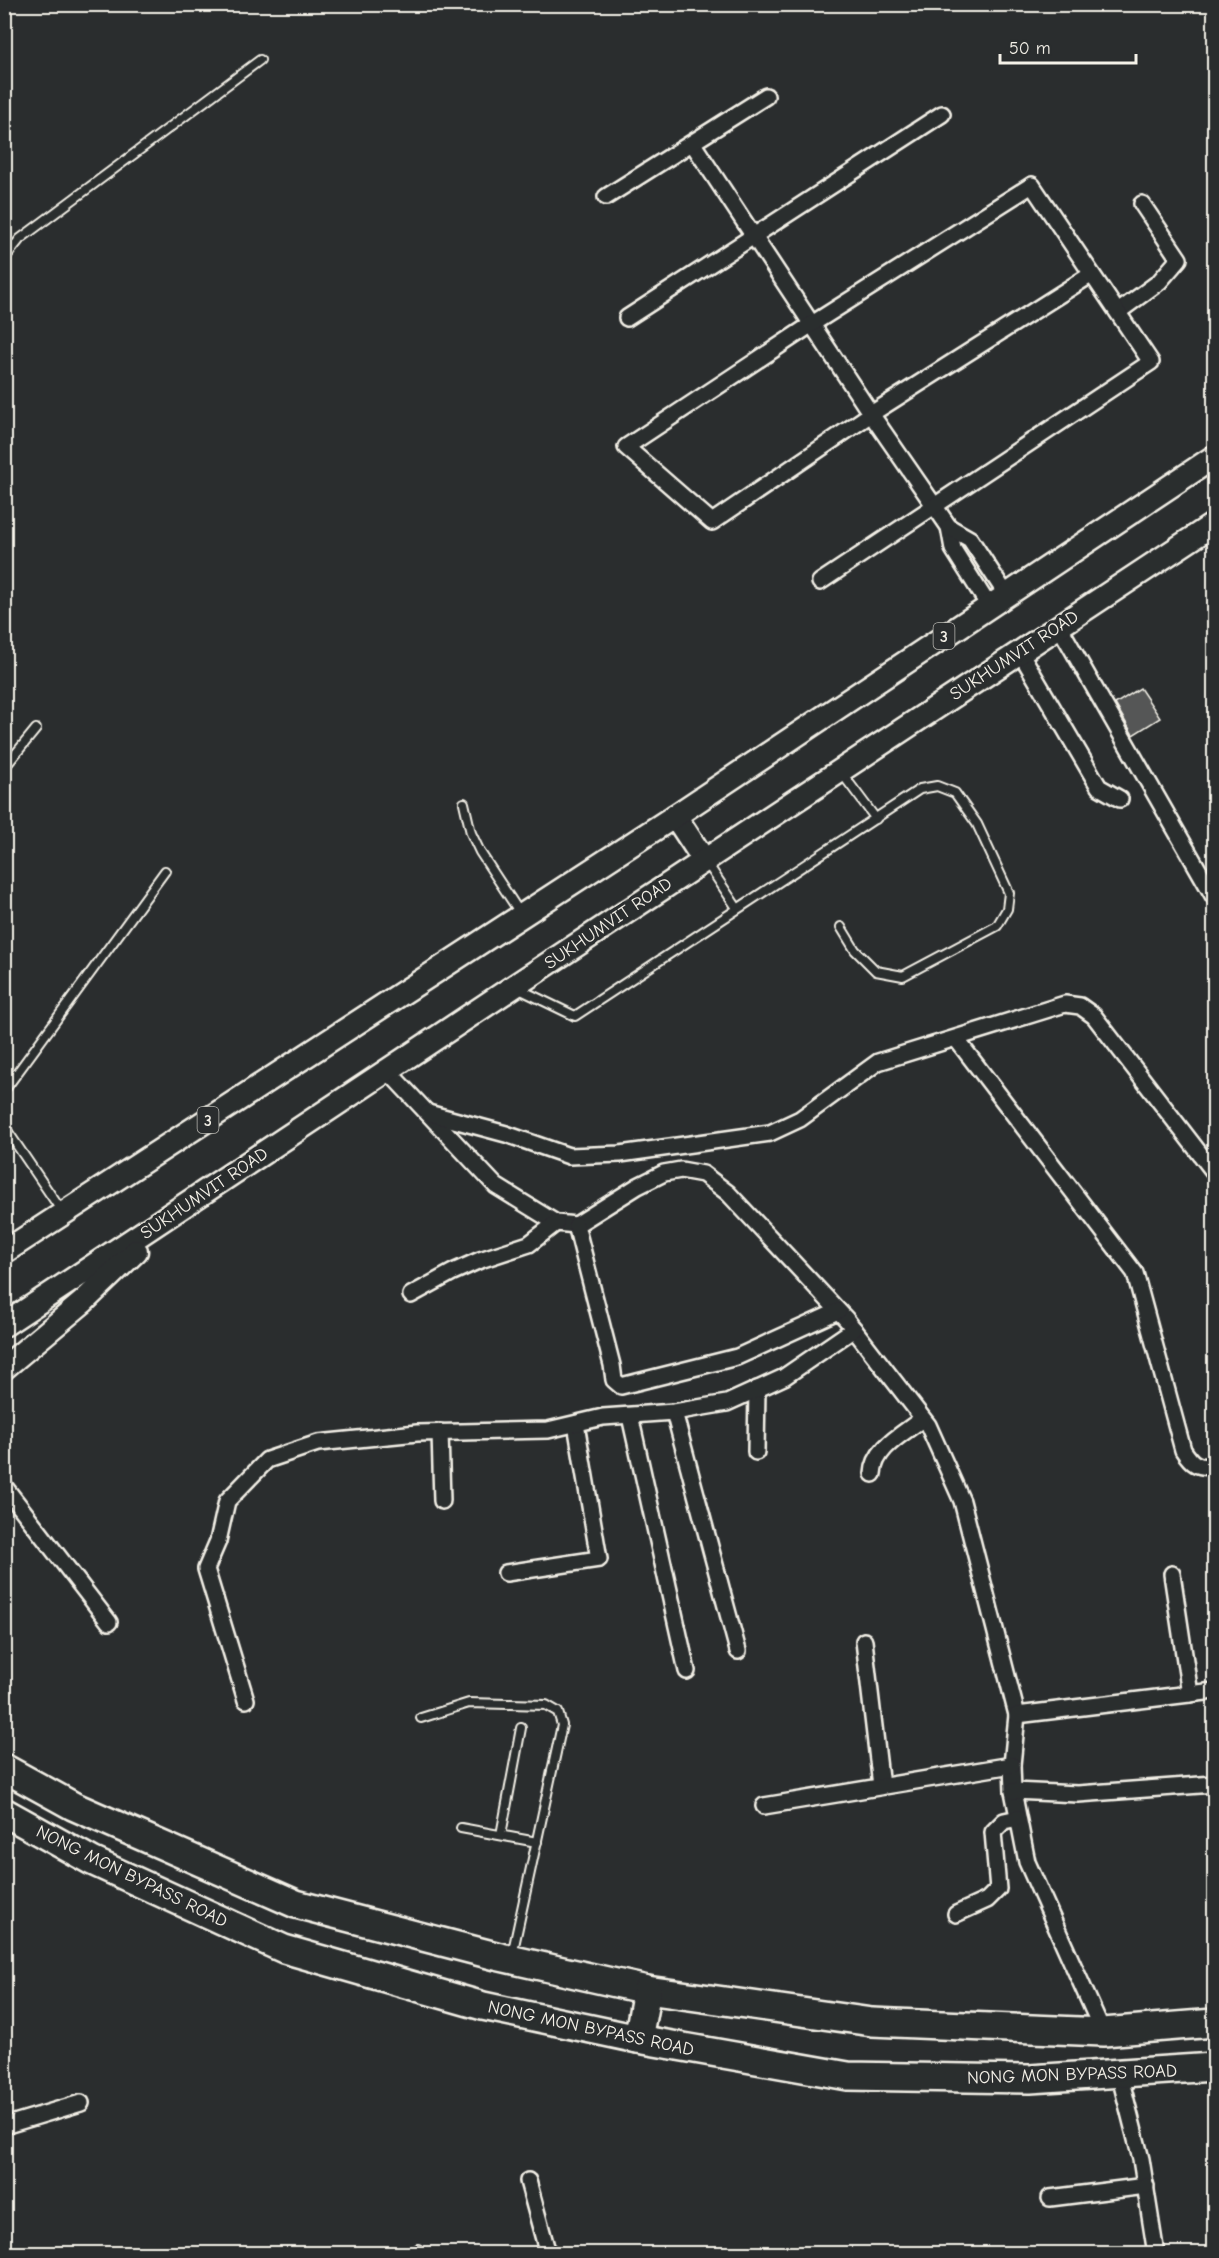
<svg xmlns="http://www.w3.org/2000/svg" width="1219" height="2258" font-family="'Comic Neue',sans-serif">
	<style>
		.building { fill: #555756; stroke: #f4f1e8; stroke-width: 1.5 }
		.lines { fill: none; stroke-linecap: round; stroke-linejoin: round }
		.lane-casing { stroke: #f4f1e8; stroke-width: 12 }
		.street-casing { stroke: #f4f1e8; stroke-width: 20 }
		.primary-casing { stroke: #f4f1e8; stroke-width: 27 }
		.highway-casing { stroke: #f4f1e8; stroke-width: 32 }
		.lane { stroke: #2a2d2e; stroke-width: 8 }
		.street { stroke: #2a2d2e; stroke-width: 15 }
		.primary { stroke: #2a2d2e; stroke-width: 22 }
		.highway { stroke: #2a2d2e; stroke-width: 27 }
		.labels { text-anchor: middle; stroke-width: 6; stroke-linejoin: round; paint-order: stroke }
		.shield { fill: #2a2d2e; stroke: #b7b6b0; stroke-width: 1.5 }
		.shield-label { font-size: 16px; font-weight: bold; fill: #f4f1e8 }
		.street-label { font-size: 18px; fill: #f4f1e8; stroke: #2a2d2e }
	</style>
	<rect width="100%" height="100%" fill="#2a2d2e"/>
	<filter id="ink" filterUnits="userSpaceOnUse"><feTurbulence type="fractalNoise" baseFrequency=".0167" numOctaves="2"/><feDisplacementMap in="SourceGraphic" scale="12" xChannelSelector="R" yChannelSelector="G"/><feConvolveMatrix kernelMatrix="1 2 1 2 8 2 1 2 1" color-interpolation-filters="sRGB"/></filter>
	<g filter="url(#ink)">
		<polygon class="building" points="1140,688 1160,718 1133,735 1115,704"/>
		<g class="lines">
			<defs>
				<g id="lane">
					<polyline points="4,259 20,239 260,60"/>
					<polyline points="4,768 36,729"/>
					<polyline points="841,772 876,819"/>
					<polyline points="464,803 471,833 480,852 520,913"/>
					<polyline points="707,863 737,908"/>
					<polyline points="517,988 575,1016 920,789 937,786 955,793 977,824 1009,893 1007,909 997,926 903,976 876,971 855,950 841,927"/>
					<polyline points="4,1091 165,871"/>
					<polyline points="4,1126 63,1213"/>
					<polyline points="421,1718 469,1703 546,1705 558,1712 562,1725 512,1955"/>
					<polyline points="461,1828 537,1842"/>
					<polyline points="501,1835 521,1728"/>
					<polyline points="1212,2072 1214,2099"/>
					<polyline points="418,2249 419,2254"/>
				</g>
				<g id="street">
					<polyline points="693,144 871,414 949,527 953,549 989,606"/>
					<polyline points="606,197 766,96"/>
					<polyline points="1118,312 1159,282 1179,259 1142,204"/>
					<polyline points="627,318 942,114"/>
					<polyline points="949,527 970,539 1006,594"/>
					<path d="M820,582L1151,362C1112,303 1072,244 1032,185L812,324L626,447L712,522L871,414L1092,274"/>
					<polyline points="1059,626 1214,897"/>
					<polyline points="1020,652 1099,787 1120,799"/>
					<path d="M957,1040L1135,1273L1183,1450C1192,1464 1197,1468 1214,1466"/>
					<polyline points="387,1070 496,1186 556,1223 576,1225 638,1186 664,1173 681,1170 703,1174 728,1193 846,1319 928,1425 962,1501 1017,1715 1012,1765 1013,1791 1027,1862 1103,2032"/>
					<polyline points="428,1113 506,1134 569,1156 620,1154 770,1133 800,1119 878,1062 1065,1004 1080,1006 1094,1016 1214,1172"/>
					<polyline points="576,1225 612,1365 614,1380 621,1386 737,1357 838,1311"/>
					<polyline points="411,1295 453,1272 480,1260 529,1244 556,1223"/>
					<polyline points="674,1412 738,1651"/>
					<polyline points="630,1416 687,1671"/>
					<polyline points="440,1432 442,1501"/>
					<polyline points="756,1452 757,1389"/>
					<path d="M873,1474C874,1448 903,1434 922,1419"/>
					<polyline points="4,1486 109,1622"/>
					<polyline points="506,1573 599,1559 576,1424"/>
					<polyline points="1172,1574 1190,1694"/>
					<polyline points="864,1641 881,1786"/>
					<polyline points="246,1700 206,1569 218,1541 227,1501 267,1460 318,1443 417,1433 548,1430 603,1417 674,1412 727,1403 784,1377 854,1329"/>
					<polyline points="1017,1715 1214,1691"/>
					<polyline points="1013,1791 1078,1794 1214,1784"/>
					<polyline points="764,1806 1012,1765"/>
					<polyline points="956,1914 987,1900 998,1889 993,1832 1004,1821 1018,1818"/>
					<polyline points="1119,2073 1141,2159 1156,2254"/>
					<polyline points="4,2126 81,2103"/>
					<polyline points="528,2181 548,2254"/>
					<polyline points="1050,2198 1146,2186"/>
				</g>
				<g id="primary">
					<polyline points="675,816 704,860"/>
					<polyline points="4,1252 675,816 1214,457"/>
					<polyline points="4,1325 513,987 1214,524"/>
					<polyline points="4,1368 83,1302 136,1251"/>
				</g>
				<g id="highway">
					<polyline points="4,1768 73,1806 296,1904 496,1956 647,1990 872,2022 1103,2032 1214,2023"/>
					<polyline points="4,1812 92,1861 284,1949 483,2006 638,2039 848,2076 1030,2079 1214,2067"/>
					<polyline points="638,2039 647,1990"/>
				</g>
			</defs>
			<use href="#lane" class="lane-casing"/>
			<use href="#street" class="street-casing"/>
			<use href="#primary" class="primary-casing"/>
			<use href="#highway" class="highway-casing"/>
			<use href="#lane" class="lane"/>
			<use href="#street" class="street"/>
			<use href="#primary" class="primary"/>
			<use href="#highway" class="highway"/>
		</g>
	</g>
	<g class="labels">
		<g class="shield">
			<rect x="933.5" y="623" width="21" height="26" rx="4.5"/>
			<rect x="197.5" y="1107" width="21" height="26" rx="4.5"/>
		</g>
		<g class="shield-label">
			<text x="944" y="642">3</text>
			<text x="208" y="1126">3</text>
		</g>
		<g class="street-label">
			<text transform="translate(1014 655) rotate(-33)" y="6">SUKHUMVIT ROAD</text>
			<text transform="translate(608 923) rotate(-34)" y="6">SUKHUMVIT ROAD</text>
			<text transform="translate(204 1193) rotate(-34)" y="6">SUKHUMVIT ROAD</text>
			<text transform="translate(132 1876) rotate(26)" y="6">NONG MON BYPASS ROAD</text>
			<text transform="translate(591 2028) rotate(12)" y="6">NONG MON BYPASS ROAD</text>
			<text transform="translate(1072 2074) rotate(-2)" y="6">NONG MON BYPASS ROAD</text>
		</g>
	</g>
	<rect width="1219" height="2258" fill="none" stroke="#2a2d2e" stroke-width="24"/>
	<rect x="12" y="12" width="1195" height="2234" fill="none" stroke="#f4f1e8" stroke-width="2" filter="url(#ink)"/>
	<path d="M1000 54v9h136v-9" fill="none" stroke="#f4f1e8" stroke-width="3"/>
	<text x="1009" y="54" font-size="18" fill="#f4f1e8" stroke="#2a2d2e" stroke-width="4.5" paint-order="stroke">50 m</text>
</svg>
